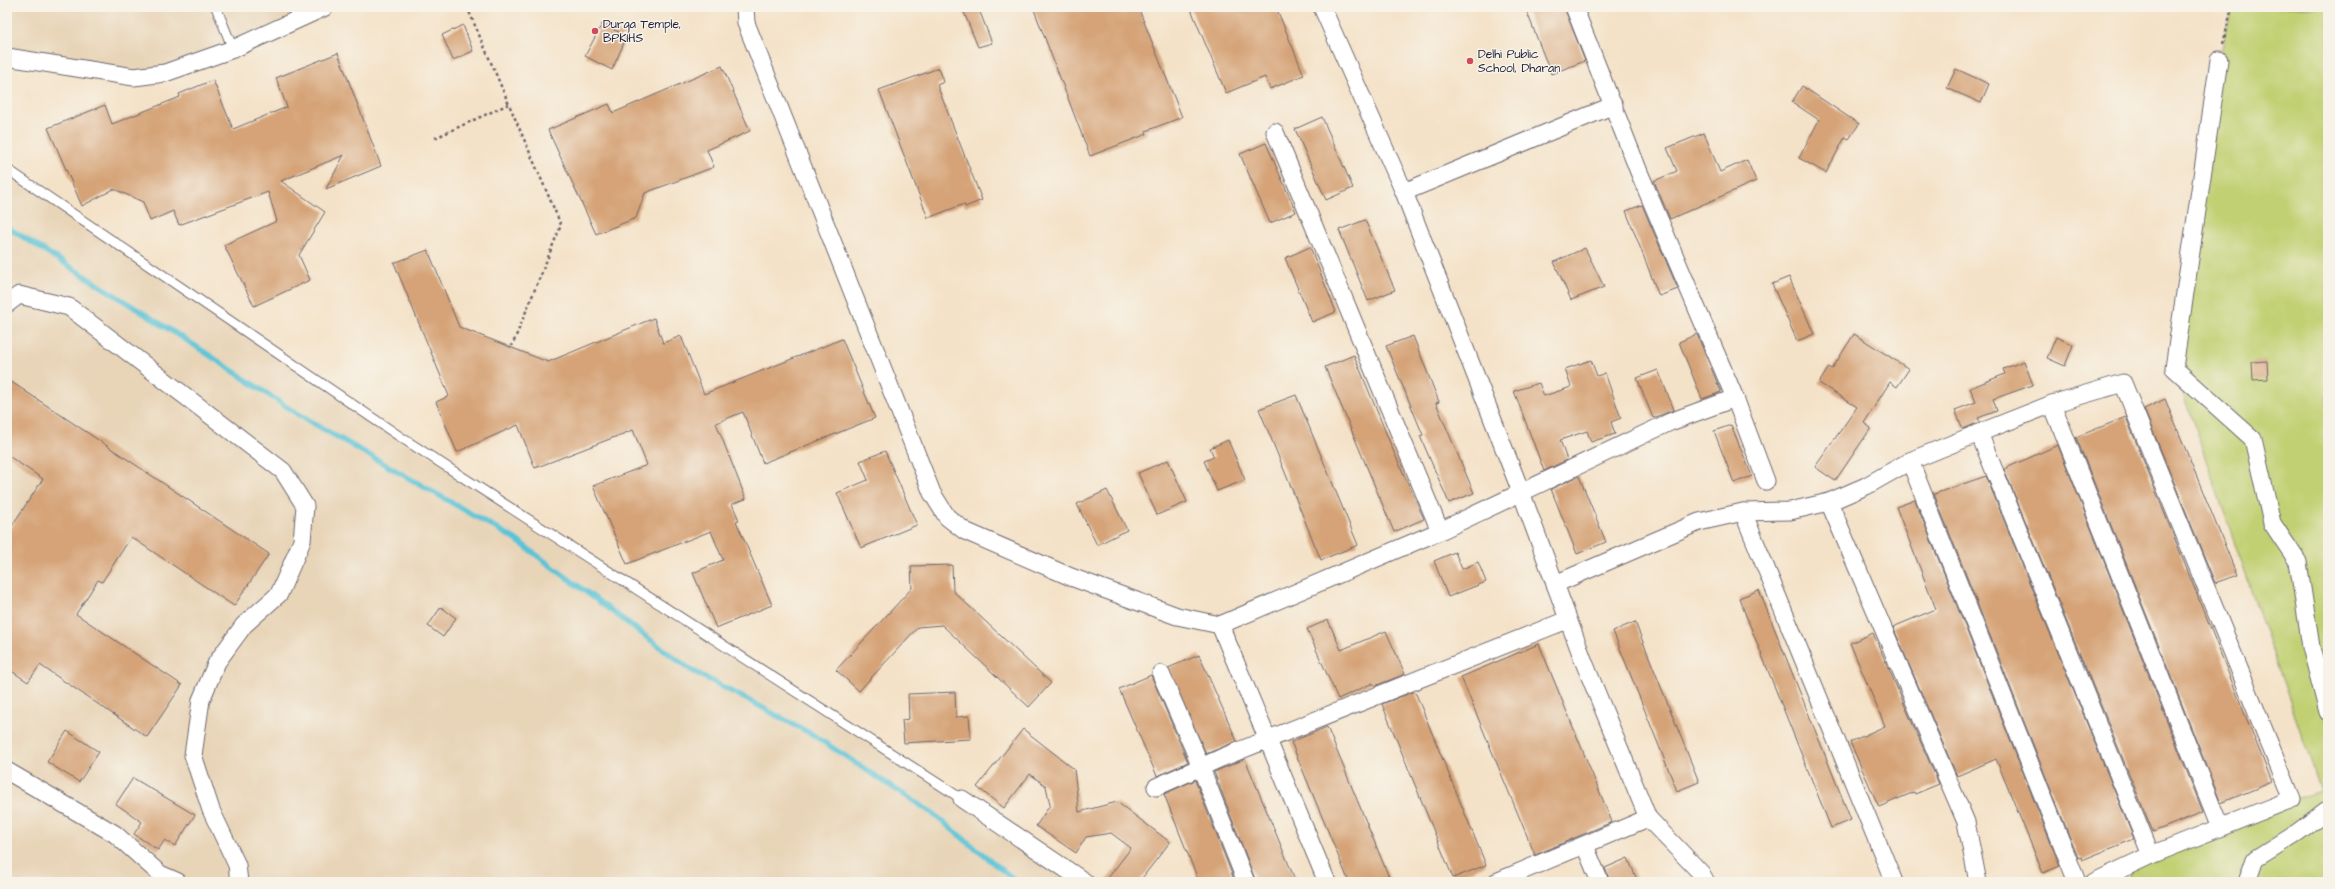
<svg xmlns="http://www.w3.org/2000/svg" width="2335" height="889" font-family="'Architects Daughter',sans-serif">
	<style>
		.built { fill: #e8d4b7 }
		.green { fill: #c1d072; stroke: #727956 }
		.lines { fill: none; stroke-linecap: round; stroke-linejoin: round }
		.stream { stroke: #5ac3d6; stroke-width: 5.5 }
		.building { fill: #d5a377 }
		.lane-casing { stroke: #6c656c; stroke-width: 11 }
		.street-casing { stroke: #6c656c; stroke-width: 19 }
		.path { stroke: #6c656c; stroke-width: 2.5; stroke-dasharray: 3 3; stroke-linecap: butt }
		.lane { stroke: #fff; stroke-width: 9 }
		.street { stroke: #fff; stroke-width: 17 }
		.poi-dot { fill: #d1495b; stroke: #f7f3e8; stroke-width: 1.5 }
		.labels { text-anchor: middle; stroke-width: 3; stroke-linejoin: round; paint-order: stroke }
		.poi-label { font-size: 12px; fill: #22223b; stroke: #f7f3e8; text-anchor: start }
	</style>
	<rect width="100%" height="100%" fill="#f7f3e8"/>
	<filter id="ink" filterUnits="userSpaceOnUse"><feTurbulence type="fractalNoise" baseFrequency=".025" numOctaves="2"/><feDisplacementMap in="SourceGraphic" scale="8" xChannelSelector="R" yChannelSelector="G"/><feConvolveMatrix kernelMatrix="1 2 1 2 8 2 1 2 1" color-interpolation-filters="sRGB"/></filter>
	<filter id="wash" filterUnits="userSpaceOnUse"><feTurbulence type="fractalNoise" baseFrequency=".012" numOctaves="4" result="noise"/><feDisplacementMap in="SourceGraphic" scale="16" xChannelSelector="R" yChannelSelector="G"/><feGaussianBlur stdDeviation="0.9" result="paint"/><feColorMatrix in="noise" values="0 0 0 0 0 0 0 0 0 0 0 0 0 0 0 0 0 1.4 0 .05"/><feComposite in="paint" operator="in"/></filter>
	<g filter="url(#wash)">
		<rect width="100%" height="100%" fill="#f4e2c8"/>
		<g class="built">
			<polygon points="7,7 325,7 165,73 7,57"/>
			<polygon points="7,169 399,436 1085,882 7,882"/>
		</g>
		<polygon class="green" points="2232,7 2328,7 2328,882 2133,882 2126,867 2287,801 2321,791 2174,368 2219,60"/>
		<g class="lines">
			<polyline class="stream" points="7,227 194,345 299,415 515,539 691,670 810,733 932,813 1017,882"/>
		</g>
		<g id="blocks">
			<g class="building">
				<polygon points="972,7 978,7 992,43 978,47 963,10"/>
				<polygon points="1033,7 1138,7 1182,117 1146,131 1147,134 1090,156"/>
				<polygon points="1190,7 1276,7 1304,75 1270,89 1265,77 1226,93"/>
				<polygon points="1525,7 1564,7 1585,61 1551,74"/>
				<polygon points="602,24 627,36 612,70 585,56"/>
				<polygon points="463,25 473,51 453,60 442,35"/>
				<polygon points="338,53 381,166 326,189 344,155 281,181 325,212 299,255 310,280 254,306 224,245 277,221 268,192 179,225 173,211 150,221 143,202 114,189 82,206 48,128 105,105 112,124 180,97 179,94 213,80 233,129 287,107 276,78"/>
				<polygon points="722,66 750,131 707,150 714,167 645,193 636,218 596,234 548,130 609,104 613,113"/>
				<polygon points="939,68 944,82 937,85 982,200 965,207 964,204 928,218 879,90"/>
				<polygon points="1956,69 1989,84 1981,103 1947,88"/>
				<polygon points="1802,86 1859,124 1849,139 1845,137 1826,173 1799,158 1819,120 1792,102"/>
				<polygon points="1322,117 1353,188 1326,200 1295,129"/>
				<polygon points="1704,133 1720,172 1747,160 1756,181 1670,219 1654,181 1677,171 1667,148"/>
				<polygon points="1266,143 1296,212 1270,223 1240,154"/>
				<polygon points="1642,205 1678,289 1659,296 1626,211"/>
				<polygon points="1365,220 1395,290 1368,301 1339,230"/>
				<polygon points="1310,247 1336,312 1312,322 1285,258"/>
				<polygon points="1585,248 1604,287 1571,300 1554,262"/>
				<polygon points="428,250 459,327 548,362 654,318 663,343 681,336 704,394 842,339 875,418 763,463 743,412 716,423 746,499 732,504 739,520 736,521 772,605 716,628 693,573 723,560 711,531 627,564 593,486 647,465 633,430 535,468 518,425 457,452 436,402 449,396 394,263"/>
				<polygon points="1789,277 1814,334 1797,341 1772,284"/>
				<polygon points="1697,334 1721,392 1702,399 1679,342"/>
				<polygon points="1854,334 1909,369 1897,387 1890,382 1864,423 1871,428 1835,481 1815,467 1857,407 1819,383 1829,367 1832,369"/>
				<polygon points="1413,336 1439,402 1436,403 1474,493 1449,503 1420,436 1423,435 1386,346"/>
				<polygon points="2056,337 2073,345 2065,366 2047,358"/>
				<polygon points="1354,355 1393,450 1424,519 1394,532 1325,367"/>
				<polygon points="1591,360 1597,376 1605,373 1621,418 1611,422 1615,434 1591,442 1587,431 1560,440 1567,460 1544,471 1514,391 1539,383 1544,396 1571,387 1565,369"/>
				<polygon points="2024,361 2033,385 1993,399 1997,411 1978,418 1980,422 1963,429 1955,410 1976,402 1970,388 2005,374 2003,369"/>
				<polygon points="2267,361 2268,379 2253,380 2252,362"/>
				<polygon points="1658,370 1674,410 1653,418 1637,378"/>
				<polygon points="7,379 269,554 234,606 131,537 102,582 98,580 76,614 182,685 147,737 40,665 28,682 7,668 7,533 43,479 7,455"/>
				<polygon points="1296,395 1358,545 1321,560 1259,409"/>
				<polygon points="2165,399 2237,575 2215,583 2144,409"/>
				<polygon points="2126,417 2272,782 2221,803 2076,437"/>
				<polygon points="1731,425 1752,476 1734,483 1714,431"/>
				<polygon points="1228,440 1245,480 1217,491 1204,461 1214,457 1210,448"/>
				<polygon points="2058,445 2203,812 2153,832 2004,469"/>
				<polygon points="885,451 917,525 861,548 837,493 868,480 860,461"/>
				<polygon points="1168,460 1187,502 1157,515 1138,473"/>
				<polygon points="1579,476 1606,542 1577,554 1551,489"/>
				<polygon points="1986,476 2134,839 2082,860 2081,857 2078,858 1934,494"/>
				<polygon points="1107,490 1127,530 1097,545 1077,504"/>
				<polygon points="1915,500 2060,866 2043,873 1996,759 1957,776 1893,627 1936,609 1896,507"/>
				<polygon points="1455,552 1462,569 1478,562 1486,582 1448,597 1434,561"/>
				<polygon points="952,565 953,591 1051,683 1029,707 942,625 918,627 859,691 836,670 912,588 911,566"/>
				<polygon points="1759,590 1851,820 1831,828 1739,598"/>
				<polygon points="441,607 456,618 443,637 428,626"/>
				<polygon points="1328,620 1341,650 1386,631 1405,674 1375,686 1373,683 1338,699 1307,629"/>
				<polygon points="1635,622 1699,782 1677,791 1613,631"/>
				<polygon points="1873,633 1939,784 1915,794 1914,792 1879,807 1850,742 1885,726 1850,643"/>
				<polygon points="1539,644 1612,822 1535,855 1461,677"/>
				<polygon points="1199,655 1237,741 1206,754 1168,668"/>
				<polygon points="1151,675 1188,762 1157,776 1119,689"/>
				<polygon points="955,692 956,717 969,716 971,739 904,743 902,720 909,719 908,694"/>
				<polygon points="1413,692 1416,694 1486,865 1453,878 1382,704"/>
				<polygon points="1327,727 1391,882 1349,882 1291,742"/>
				<polygon points="1023,729 1074,769 1079,812 1117,802 1170,842 1139,882 1105,882 1131,848 1111,833 1086,837 1076,853 1036,826 1050,805 1046,786 1030,774 1004,808 977,787"/>
				<polygon points="67,731 99,752 79,782 47,762"/>
				<polygon points="1245,759 1248,766 1296,882 1256,882 1214,772"/>
				<polygon points="133,778 195,815 175,846 165,840 158,850 134,834 142,822 116,804"/>
				<polygon points="1195,780 1235,882 1199,882 1164,794"/>
				<polygon points="1628,858 1638,882 1610,882 1605,868"/>
			</g>
		</g>
	</g>
	<g filter="url(#ink)">
		<use href="#blocks" fill-opacity="0" stroke="#6c656c" stroke-width="1"/>
		<g class="lines">
			<defs>
				<g id="lane">
					<polyline points="216,7 233,49"/>
					<polyline points="7,169 399,436 962,799"/>
				</g>
				<g id="street">
					<polyline points="745,7 746,23 932,493 947,517 965,531 1071,577 1177,616 1220,625 1440,531 1670,422 1735,398"/>
					<polyline points="1322,7 1404,192 1521,492 1584,662 1648,818 1701,873 1706,882"/>
					<polyline points="1574,7 1639,172 1735,398 1766,481"/>
					<polyline points="7,57 134,77 165,73 233,49 325,7"/>
					<polyline points="2219,60 2174,368 2253,439 2272,523 2298,562 2311,647 2328,712"/>
					<polyline points="1275,132 1440,531"/>
					<polyline points="1404,192 1614,105"/>
					<polyline points="7,304 19,295 69,307 283,471 305,506 302,541 279,594 244,625 217,662 201,700 193,755 211,810 237,865 239,882"/>
					<polyline points="2052,404 2220,827"/>
					<polyline points="1979,433 2151,855"/>
					<polyline points="1910,461 2077,882"/>
					<polyline points="1829,502 1966,822 1978,882"/>
					<polyline points="1743,512 1894,882"/>
					<polyline points="1555,584 1699,522 1743,512 1790,511 1829,502 1866,486 1910,461 1979,433 2052,404 2123,383 2292,799 2151,855 2094,882"/>
					<polyline points="1220,625 1327,882"/>
					<polyline points="1161,674 1192,745 1246,882"/>
					<polyline points="7,771 115,834 160,874 178,882"/>
					<polyline points="1156,787 1221,758 1567,620"/>
					<polyline points="962,799 1085,882"/>
					<polyline points="1585,846 1600,882"/>
					<polyline points="1496,882 1648,818"/>
					<polyline points="2247,882 2255,859 2298,832 2328,809"/>
				</g>
			</defs>
			<use href="#lane" class="lane-casing"/>
			<use href="#street" class="street-casing"/>
			<g class="path">
				<polyline points="467,7 561,225 512,346"/>
				<polyline points="2223,44 2232,7"/>
				<polyline points="435,138 509,104"/>
			</g>
			<use href="#lane" class="lane"/>
			<use href="#street" class="street"/>
		</g>
	</g>
	<g class="poi-dot">
		<circle cx="595" cy="31" r="4"/>
		<circle cx="1470" cy="61" r="4"/>
	</g>
	<g class="labels">
		<g class="poi-label">
			<text x="603" y="28">Durga Temple,<tspan x="603" dy="14">BPKIHS</tspan></text>
			<text x="1478" y="58">Delhi Public<tspan x="1478" dy="14">School, Dharan</tspan></text>
		</g>
	</g>
	<rect width="2335" height="889" fill="none" stroke="#f7f3e8" stroke-width="24"/>
</svg>
